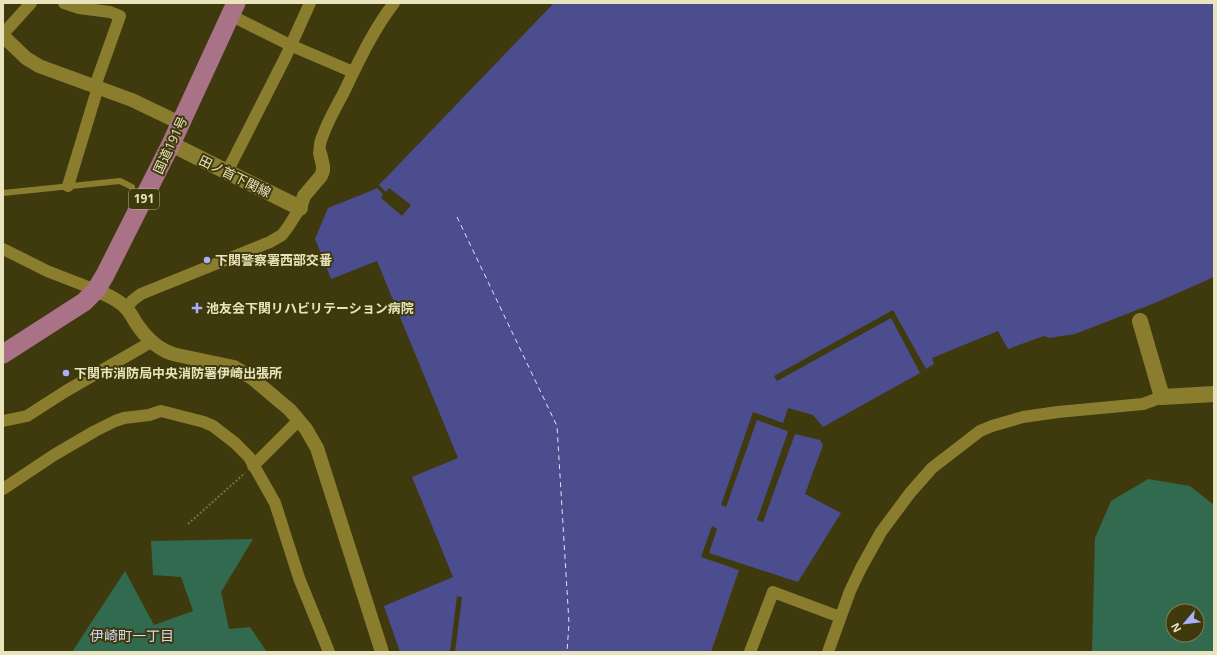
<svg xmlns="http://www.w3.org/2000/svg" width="1217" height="655" font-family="'Open Sans','Noto Sans JP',sans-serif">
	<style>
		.green { fill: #316a4e; fill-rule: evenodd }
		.water { fill: #4b4d8f }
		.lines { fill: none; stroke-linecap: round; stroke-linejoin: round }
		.ferry { stroke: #e0e2f6; stroke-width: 1; stroke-dasharray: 5 4; stroke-linecap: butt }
		.path { stroke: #777148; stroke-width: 2; stroke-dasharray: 2 2; stroke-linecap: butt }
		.service { stroke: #8a7d2d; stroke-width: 6 }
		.minor { stroke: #8a7d2d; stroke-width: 12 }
		.tertiary { stroke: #8a7d2d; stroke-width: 14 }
		.secondary { stroke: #8a7d2d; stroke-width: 16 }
		.trunk { stroke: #aa7286; stroke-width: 19 }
		.poi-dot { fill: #aab0fb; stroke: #3f390e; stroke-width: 1.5 }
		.labels { text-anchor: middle; stroke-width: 4; stroke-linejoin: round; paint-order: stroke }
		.shield { fill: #3f390e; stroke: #b6b188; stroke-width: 1 }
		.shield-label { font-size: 12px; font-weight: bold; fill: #e9e4bd }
		.street-label { font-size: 13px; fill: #e9e4bd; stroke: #3f390e }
		.poi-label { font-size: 13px; font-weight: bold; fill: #e9e4bd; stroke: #3f390e; text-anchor: start }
		.neighbourhood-label { font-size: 14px; fill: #d4d7f4; stroke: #3f390e }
	</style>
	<rect width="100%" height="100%" fill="#3f390e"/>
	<g class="green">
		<path d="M1148,479L1190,486L1214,505V652H1092L1095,538L1111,501ZM1173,611H1197V635H1173Z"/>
		<polygon points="253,539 221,592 229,629 250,627 267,652 72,652 125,571 154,625 193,611 181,577 153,575 151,541"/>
	</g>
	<polygon class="water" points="554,3 1214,3 1214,277 1155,303 1075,334 1049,338 1044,336 1008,349 998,331 932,358 934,364 926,369 893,310 774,376 777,381 891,318 920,373 823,427 813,415 788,408 783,423 753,412 721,505 726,507 757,420 787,431 788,432 757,520 763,522 795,434 820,440 823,445 805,494 841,513 798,582 709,553 717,529 712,526 701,557 739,570 711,652 455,652 462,597 457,596 450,652 400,652 384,606 453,577 412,477 458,458 377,261 331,279 315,239 328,208 373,190 377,188 383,194 381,198 402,216 411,205 389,188 386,192 379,185"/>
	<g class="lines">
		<polyline class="ferry" points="457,217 557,426 569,623 567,652"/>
		<polyline class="path" points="188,524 245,473"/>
		<polyline class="service" points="3,193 120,181 132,187"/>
		<g class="minor">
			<polyline points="64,3 79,8 110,12 120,16 95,86"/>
			<polyline points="230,15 290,45 353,72"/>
			<polyline points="3,34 31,3"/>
			<path d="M320,153C319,147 320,141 323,135C328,121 336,107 343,94C358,63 373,30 394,3"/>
			<polyline points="227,172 286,56 310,3"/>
			<polyline points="68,186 98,87"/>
			<polyline points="3,249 47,271 96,290"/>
			<polyline points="126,308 133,300 141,294 270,242 282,235 288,227 300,208"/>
			<polyline points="3,421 27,416 66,391 151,342"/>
			<polyline points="253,466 299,420"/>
			<polyline points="3,489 54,455 95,431 115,421 124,418 149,415 161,411 204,422 213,426 235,443 249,457 275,503 299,578 329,652"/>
			<polyline points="750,652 773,592 840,617"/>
			<polyline points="828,652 850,591 861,568 881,532 910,493 932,468 980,431 992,426 1023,417 1058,412 1143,404 1162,397"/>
		</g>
		<g class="tertiary">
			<polyline points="3,36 26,58 39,66 132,100 180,123"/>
			<polyline points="300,208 304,196 321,176 323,171 323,166 320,153"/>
			<path d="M96,290C106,295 118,299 126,308C130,312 133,318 136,323C146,338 159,351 177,355L234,367L252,378L290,410L306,429L317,448L382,652"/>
		</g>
		<g class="secondary">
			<polyline points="171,144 300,208"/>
			<polyline points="1140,321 1162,397 1214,394"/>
		</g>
		<polyline class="trunk" points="3,354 84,302 96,290 105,275 171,144 236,3"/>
	</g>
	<g class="poi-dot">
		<circle cx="207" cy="260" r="4"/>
		<path d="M195 302h4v4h4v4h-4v4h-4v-4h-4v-4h4z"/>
		<circle cx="66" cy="373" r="4"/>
	</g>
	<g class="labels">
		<rect class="shield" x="129" y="189" width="30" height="20" rx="3"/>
		<g class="shield-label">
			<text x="144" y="203">191</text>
		</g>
		<g class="street-label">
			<text transform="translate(170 145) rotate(-65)" y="5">国道191号</text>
			<text transform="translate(235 176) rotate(26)" y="5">田ノ首下関線</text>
		</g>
		<g class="poi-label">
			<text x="215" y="265">下関警察署西部交番</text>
			<text x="206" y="313">池友会下関リハビリテーション病院</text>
			<text x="74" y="378">下関市消防局中央消防署伊崎出張所</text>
		</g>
		<g class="neighbourhood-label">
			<text x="132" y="641">伊崎町一丁目</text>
		</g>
	</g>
	<rect width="1217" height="655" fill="none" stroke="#e9e4bd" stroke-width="8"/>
	<g transform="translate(1185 623) rotate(242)"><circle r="19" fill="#3f390e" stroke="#837d54"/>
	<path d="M0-3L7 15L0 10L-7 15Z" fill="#aab0fb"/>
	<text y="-6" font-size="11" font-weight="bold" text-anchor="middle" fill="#e9e4bd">N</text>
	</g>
</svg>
